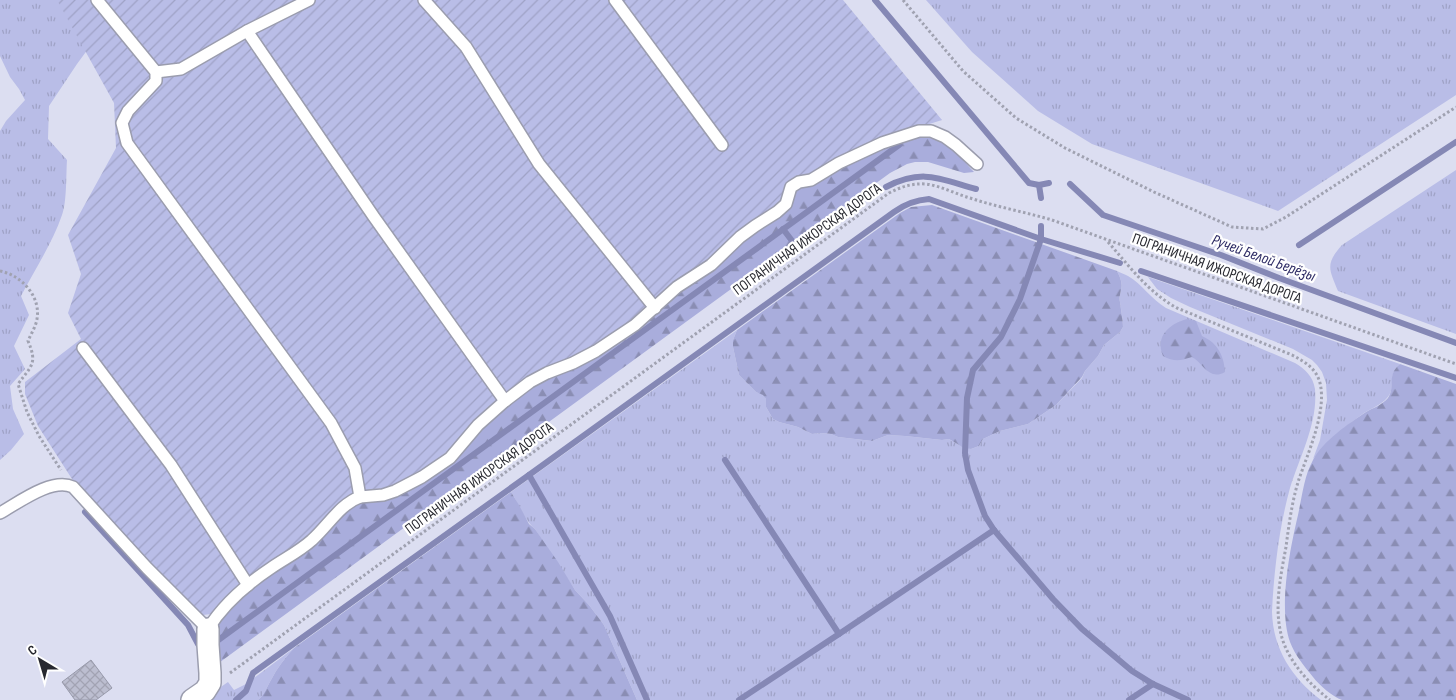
<svg xmlns="http://www.w3.org/2000/svg" width="1456" height="700" font-family="'Sofia Sans Condensed',sans-serif">
	<style>
		.grass { fill: url(#grass-tufts) }
		.forest { fill: url(#forest-firs) }
		.garden { fill: url(#garden-furrows) }
		.lines { fill: none; stroke-linecap: round; stroke-linejoin: round }
		.stream { stroke: #8588b5; stroke-width: 6 }
		.building { fill: url(#building-cross-hatch); stroke: #9799aa }
		.service-casing { stroke: #9b9dae; stroke-width: 14 }
		.minor-casing { stroke: #9b9dae; stroke-width: 24 }
		.path { stroke: #a0a2b1; stroke-width: 3; stroke-dasharray: 2.5 2.5; stroke-linecap: butt }
		.service { stroke: #fff; stroke-width: 11 }
		.minor { stroke: #fff; stroke-width: 21 }
		.labels { text-anchor: middle; stroke-width: 4.5; stroke-linejoin: round; paint-order: stroke }
		.street-label { font-size: 15px; fill: #27282f; stroke: #fff }
		.water-label { font-size: 16px; font-style: italic; fill: #2e2c65; stroke: #fff }
	</style>
	<defs>
		<pattern id="grass-tufts" width="24" height="20" patternUnits="userSpaceOnUse" patternTransform="scale(1.25)"><rect width="24" height="20" fill="#b9bde7"/><path d="M3 7l-1-3M5 7V3M7 7l1-3M15 17l-1-3M17 17v-4M19 17l1-3" fill="none" stroke="#9fa2c6"/></pattern>
		<pattern id="forest-firs" width="22" height="20" patternUnits="userSpaceOnUse" patternTransform="scale(1.25)"><rect width="22" height="20" fill="#a9addc"/><path d="M5 1l3.5 6h-7zM16 11l3.5 6h-7z" fill="#8a8db3"/></pattern>
		<pattern id="garden-furrows" width="10" height="10" patternUnits="userSpaceOnUse" patternTransform="scale(1.25)"><rect width="10" height="10" fill="#b9bde7"/><path d="M-1 1l2-2M0 10L10 0M9 11l2-2" fill="none" stroke="#9fa2c6"/></pattern>
		<pattern id="building-cross-hatch" width="8" height="8" patternUnits="userSpaceOnUse" patternTransform="scale(1.25)"><rect width="8" height="8" fill="#bcbed0"/><path d="M0 0l8 8M0 8l8-8" fill="none" stroke="#a2a3b3"/></pattern>
	</defs>
	<rect width="100%" height="100%" fill="#dcdef1"/>
	<g class="grass">
		<path d="M0,0H72L88,49L77,64L49,106L48,139L67,160C66,174 67,202 62,215C52,244 35,269 21,296L29,315L14,346L25,369L10,386L13,409L24,434L11,450L0,460V131L6,121L25,100L19,89L10,77L0,56Z"/>
		<polygon points="926,0 1456,0 1456,95 1278,211 1092,144 1038,111 972,52"/>
		<path d="M1456,170V334L1338,291C1329,269 1325,264 1342,245Z"/>
		<path d="M1117,271C1120,273 1125,274 1128,276C1142,284 1151,299 1166,308L1295,363C1305,369 1313,376 1315,389C1318,423 1300,456 1290,488C1279,528 1274,571 1272,612C1273,649 1292,678 1321,700H637L604,625L589,605L575,590L535,529C524,520 519,504 511,492L737,330L733,340V347L739,375L756,392L763,394L766,399V407L773,419L779,422L798,427L812,434L821,433L831,434L838,437L872,441L888,435L905,436L942,440L949,439L959,445L971,449L979,446L983,439L1000,431L1028,424L1056,405L1082,378L1085,371L1098,356L1104,345L1120,332L1123,327C1123,318 1121,311 1120,302C1119,298 1120,295 1121,290C1123,283 1120,277 1117,271Z"/>
		<path d="M1148,277L1400,364C1386,375 1397,388 1387,398C1381,405 1372,408 1364,413C1344,427 1329,440 1313,459L1320,440L1327,400L1326,383L1322,372L1317,365L1312,360L1293,349L1190,307L1171,298L1157,289Z"/>
		<path d="M294,648C285,658 277,668 271,680C266,688 265,694 258,700H202L228,682L234,690L246,684Z"/>
	</g>
	<g class="forest">
		<path d="M920,136C946,139 958,154 974,172L964,173L928,162H915L907,164L890,173L216,665L217,624L252,589L356,504L365,501L384,499L474,436L497,413L532,386L549,377L575,367L795,190L875,150Z"/>
		<path d="M932,205L1117,271C1120,277 1123,283 1121,290C1120,295 1119,298 1120,302C1121,311 1123,319 1123,327L1120,332L1104,345L1098,356L1085,371L1082,377L1056,405L1028,424L1000,431L983,439L979,446L971,449L964,448L949,439L942,440L905,436L888,435L872,441L838,437L831,434L821,433L812,434L798,427L779,422L773,419L766,407V399L763,395L756,392L739,375L733,347V340L737,330L900,213L911,207Z"/>
		<path d="M1187,319L1196,321L1202,336C1218,343 1224,356 1225,372C1209,381 1204,364 1192,357C1180,361 1174,362 1163,356C1155,336 1169,324 1187,319Z"/>
		<path d="M1400,364L1456,384V700C1428,700 1400,700 1373,700C1364,700 1351,700 1342,700C1333,697 1319,685 1313,677C1304,666 1295,655 1290,642C1278,608 1290,549 1298,515C1302,497 1304,476 1313,460C1323,441 1348,424 1366,412C1373,408 1382,405 1388,398C1396,386 1386,375 1400,364Z"/>
		<path d="M511,492L519,505L529,524L535,529L558,562L575,590L589,605L604,625L637,700H258C265,694 266,688 271,680C277,668 285,658 294,648Z"/>
	</g>
	<polygon class="garden" points="57,0 843,0 942,120 920,127 828,165 716,255 620,328 584,352 545,368 524,379 496,400 469,426 450,449 433,463 391,487 370,493 318,530 211,614 203,615 133,547 72,479 38,426 25,394 25,382 81,339 68,313 81,274 68,235 116,148 114,103"/>
	<g class="lines">
		<g class="stream">
			<polyline points="875,0 1029,183 1039,185 1049,183"/>
			<polyline points="1070,184 1103,215 1221,255 1279,278 1456,343"/>
			<polyline points="1039,185 1041,198"/>
			<path d="M886,187C923,168 940,179 976,189"/>
			<polyline points="1041,226 1041,239 1020,299 1001,337 973,370 967,398 965,453 968,470 985,516 994,530 1053,599 1082,629 1132,671 1153,684 1188,700"/>
			<polyline points="783,229 796,246"/>
			<polyline points="1299,245 1456,142"/>
			<polyline points="1141,271 1456,378"/>
			<polyline points="725,460 839,634"/>
			<polyline points="85,512 188,625 198,644"/>
			<polyline points="217,641 899,145"/>
			<polyline points="236,700 246,691 253,673 529,475"/>
			<path d="M647,700L610,616L529,475L894,212C905,204 915,200 929,199L1041,239L1120,263"/>
			<polyline points="739,700 839,634 994,530"/>
			<polyline points="1129,700 1153,684"/>
		</g>
	</g>
	<polygon class="building" points="91,660 112,688 96,700 75,700 62,682"/>
	<g class="lines">
		<defs>
			<g id="service">
				<polyline points="424,0 466,47 539,164 655,308"/>
				<polyline points="615,0 722,145"/>
				<polyline points="247,31 374,217 505,401"/>
				<polyline points="156,72 181,69 247,31 309,0"/>
				<polyline points="83,348 171,465 248,585"/>
				<polyline points="360,497 383,495 395,491 422,477 450,458 478,425 505,401 530,382 547,373 573,363 596,351 635,325 677,287 711,265 740,237 755,226 777,212 786,204 791,187 799,182 811,180 839,163 882,143 919,131 931,131 945,137 956,145 977,164"/>
				<path d="M0,513C18,503 52,477 73,487L147,568L208,629C223,605 247,584 271,568C284,559 300,551 312,540C328,526 340,504 360,497L355,468L331,423L127,143L122,123L128,111L156,81V72L97,0"/>
			</g>
			<polyline id="minor" points="192,700 205,691 210,683 210,673 208,645 208,629"/>
		</defs>
		<use href="#service" class="service-casing"/>
		<use href="#minor" class="minor-casing"/>
		<g class="path">
			<polyline points="903,0 963,71 981,87 1016,118 1065,148 1154,192 1232,227 1263,229 1286,217 1456,107"/>
			<path d="M1108,242C1130,267 1148,292 1177,308L1292,355C1305,362 1316,368 1320,383C1327,411 1308,453 1299,479C1292,501 1289,524 1286,547C1281,574 1274,606 1281,634C1287,660 1309,684 1330,700"/>
			<path d="M0,271C21,275 41,296 37,319C36,326 31,334 28,341C38,364 31,366 18,384L27,412L39,436L61,470"/>
			<path d="M230,673L889,193C901,187 912,183 926,184C941,186 956,194 970,198C997,207 1025,212 1052,220L1456,364"/>
		</g>
		<use href="#service" class="service"/>
		<use href="#minor" class="minor"/>
	</g>
	<g class="labels">
		<g class="street-label">
			<text transform="translate(807 239) rotate(-36)" y="5">ПОГРАНИЧНАЯ ИЖОРСКАЯ ДОРОГА</text>
			<text transform="translate(1217 268) rotate(20)" y="5">ПОГРАНИЧНАЯ ИЖОРСКАЯ ДОРОГА</text>
			<text transform="translate(479 478) rotate(-36)" y="5">ПОГРАНИЧНАЯ ИЖОРСКАЯ ДОРОГА</text>
		</g>
		<g class="water-label">
			<text transform="translate(1264 257) rotate(20)" y="6">Ручей Белой Берёзы</text>
		</g>
	</g>
	<g transform="translate(40 660) rotate(322)" stroke="#ffffff" stroke-width="4" paint-order="stroke">
	<path d="M0-4L9 19L0 12L-9 19Z" fill="#27282f"/>
	<text y="-8" font-size="14" font-weight="bold" text-anchor="middle" fill="#27282f">С</text>
	</g>
</svg>
